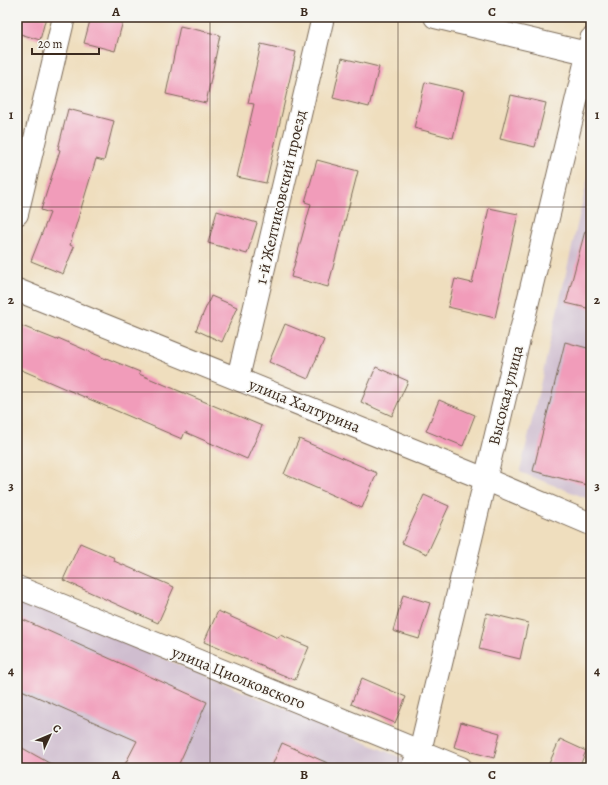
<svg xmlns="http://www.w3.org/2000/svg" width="608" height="785" font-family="Alegreya,serif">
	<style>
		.industrial { fill: #cfbdcf }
		.building { fill: #f19cba }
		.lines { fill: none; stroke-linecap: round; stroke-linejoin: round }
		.minor-casing { stroke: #7a6956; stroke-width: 24 }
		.minor { stroke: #fff; stroke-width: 22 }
		.grid { fill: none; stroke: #3b2a1e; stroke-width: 1; stroke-opacity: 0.55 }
		.labels { text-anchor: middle; stroke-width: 3; stroke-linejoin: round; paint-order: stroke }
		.street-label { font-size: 16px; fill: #3b2a1e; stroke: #f6f6f2 }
		.neatline { fill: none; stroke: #3b2a1e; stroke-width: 1.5 }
		.grid-label { font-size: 13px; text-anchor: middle; font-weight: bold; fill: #3b2a1e }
	</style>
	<rect width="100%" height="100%" fill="#f6f6f2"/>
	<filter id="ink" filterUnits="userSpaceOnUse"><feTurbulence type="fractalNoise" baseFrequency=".025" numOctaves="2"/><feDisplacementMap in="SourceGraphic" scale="8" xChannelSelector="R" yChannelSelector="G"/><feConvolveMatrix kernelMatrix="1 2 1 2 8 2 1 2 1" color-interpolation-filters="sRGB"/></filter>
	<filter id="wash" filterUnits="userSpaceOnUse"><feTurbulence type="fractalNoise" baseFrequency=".012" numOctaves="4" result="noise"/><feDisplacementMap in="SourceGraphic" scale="16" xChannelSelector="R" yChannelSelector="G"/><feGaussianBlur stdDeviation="0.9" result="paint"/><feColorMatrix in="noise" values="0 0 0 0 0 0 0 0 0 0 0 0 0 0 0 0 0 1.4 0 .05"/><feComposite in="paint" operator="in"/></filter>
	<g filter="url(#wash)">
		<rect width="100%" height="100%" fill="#efdebe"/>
		<g class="industrial">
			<polygon points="591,165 591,500 520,472"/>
			<polygon points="17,597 397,756 424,768 17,768"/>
		</g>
		<g id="blocks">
			<g class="building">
				<polygon points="17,17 46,17 40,40 17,33"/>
				<polygon points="91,17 124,17 115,51 84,43"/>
				<polygon points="180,26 220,35 206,103 166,94"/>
				<polygon points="261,44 296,52 266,183 237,177 254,104 248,103"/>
				<polygon points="342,58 379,67 369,107 333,98"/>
				<polygon points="425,82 464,91 453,138 414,128"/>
				<polygon points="511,95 546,103 535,147 500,139"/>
				<polygon points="68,109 114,121 104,161 96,159 70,245 74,247 63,274 31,261 50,213 41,210 60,150 58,149"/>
				<polygon points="317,160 358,171 328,287 291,277 311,204 305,202"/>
				<polygon points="489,208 518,214 495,318 448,307 455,279 472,283"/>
				<polygon points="217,211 257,223 247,254 208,243"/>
				<polygon points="585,231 591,232 591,309 566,303"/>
				<polygon points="211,296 237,307 222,342 196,330"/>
				<polygon points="17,324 57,340 58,338 106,359 106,358 140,372 139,374 262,426 247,459 185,432 182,439 17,368"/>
				<polygon points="285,324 324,340 308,379 269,362"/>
				<polygon points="565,342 591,349 591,486 533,471"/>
				<polygon points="376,367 408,381 392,416 361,402"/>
				<polygon points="439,400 475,415 463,446 426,431"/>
				<polygon points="299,439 377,473 362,508 284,474"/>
				<polygon points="424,495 449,506 427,554 402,543"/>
				<polygon points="80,543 115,558 114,561 174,587 158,623 63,580"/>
				<polygon points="403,595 430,603 419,639 393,631"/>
				<polygon points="218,611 278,638 280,635 309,647 295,680 204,642"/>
				<polygon points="487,613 528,623 520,659 479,649"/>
				<polygon points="17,617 207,702 177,768 123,768 137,741 17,688"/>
				<polygon points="362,678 406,697 395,723 351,704"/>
				<polygon points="461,722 500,733 494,758 454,747"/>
				<polygon points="560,739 586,751 579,768 547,768"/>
				<polygon points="282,743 339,768 271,768"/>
				<polygon points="17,745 58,768 17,768"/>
			</g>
		</g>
	</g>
	<g filter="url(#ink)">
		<use href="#blocks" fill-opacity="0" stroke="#7a6956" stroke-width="1"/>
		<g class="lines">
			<defs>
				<g id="minor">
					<polyline points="435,17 591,54"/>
					<polyline points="17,214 64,17"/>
					<polyline points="17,290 485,479 591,524"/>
					<polyline points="238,378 323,17"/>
					<polyline points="17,587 461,768"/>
					<polyline points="412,768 420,751 591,39"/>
				</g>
			</defs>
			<use href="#minor" class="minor-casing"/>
			<use href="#minor" class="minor"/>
		</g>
	</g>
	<path class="grid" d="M210,17V768M398,17V768M17,207H591M17,392H591M17,578H591"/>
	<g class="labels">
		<g class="street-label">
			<text transform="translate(280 197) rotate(-77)" y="6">1-й Желтиковский проезд</text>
			<text transform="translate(505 395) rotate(-76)" y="6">Высокая улица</text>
			<text transform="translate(305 405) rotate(22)" y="6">улица Халтурина</text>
			<text transform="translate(239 677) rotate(22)" y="6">улица Циолковского</text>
		</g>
	</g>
	<rect width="608" height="785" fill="none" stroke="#f6f6f2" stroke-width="44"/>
	<g transform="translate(50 735) rotate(46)" stroke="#f6f6f2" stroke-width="3" paint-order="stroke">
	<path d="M0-3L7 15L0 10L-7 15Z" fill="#3b2a1e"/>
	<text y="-6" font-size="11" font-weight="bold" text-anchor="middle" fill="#3b2a1e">С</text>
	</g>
	<path d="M32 48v6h67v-6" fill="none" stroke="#3b2a1e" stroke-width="2"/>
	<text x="38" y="48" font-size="12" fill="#3b2a1e" stroke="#f6f6f2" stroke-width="3" paint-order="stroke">20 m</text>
	<rect x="22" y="22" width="564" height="741" class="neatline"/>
	<g class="grid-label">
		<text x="116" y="16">A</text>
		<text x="304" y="16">B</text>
		<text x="492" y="16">C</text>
		<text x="11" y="119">1</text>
		<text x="597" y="119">1</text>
		<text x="11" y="304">2</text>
		<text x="597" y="304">2</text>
		<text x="11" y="490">3</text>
		<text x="597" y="490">3</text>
		<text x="11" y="675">4</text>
		<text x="597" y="675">4</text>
		<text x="116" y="779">A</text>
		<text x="304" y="779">B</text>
		<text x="492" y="779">C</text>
	</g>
</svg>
